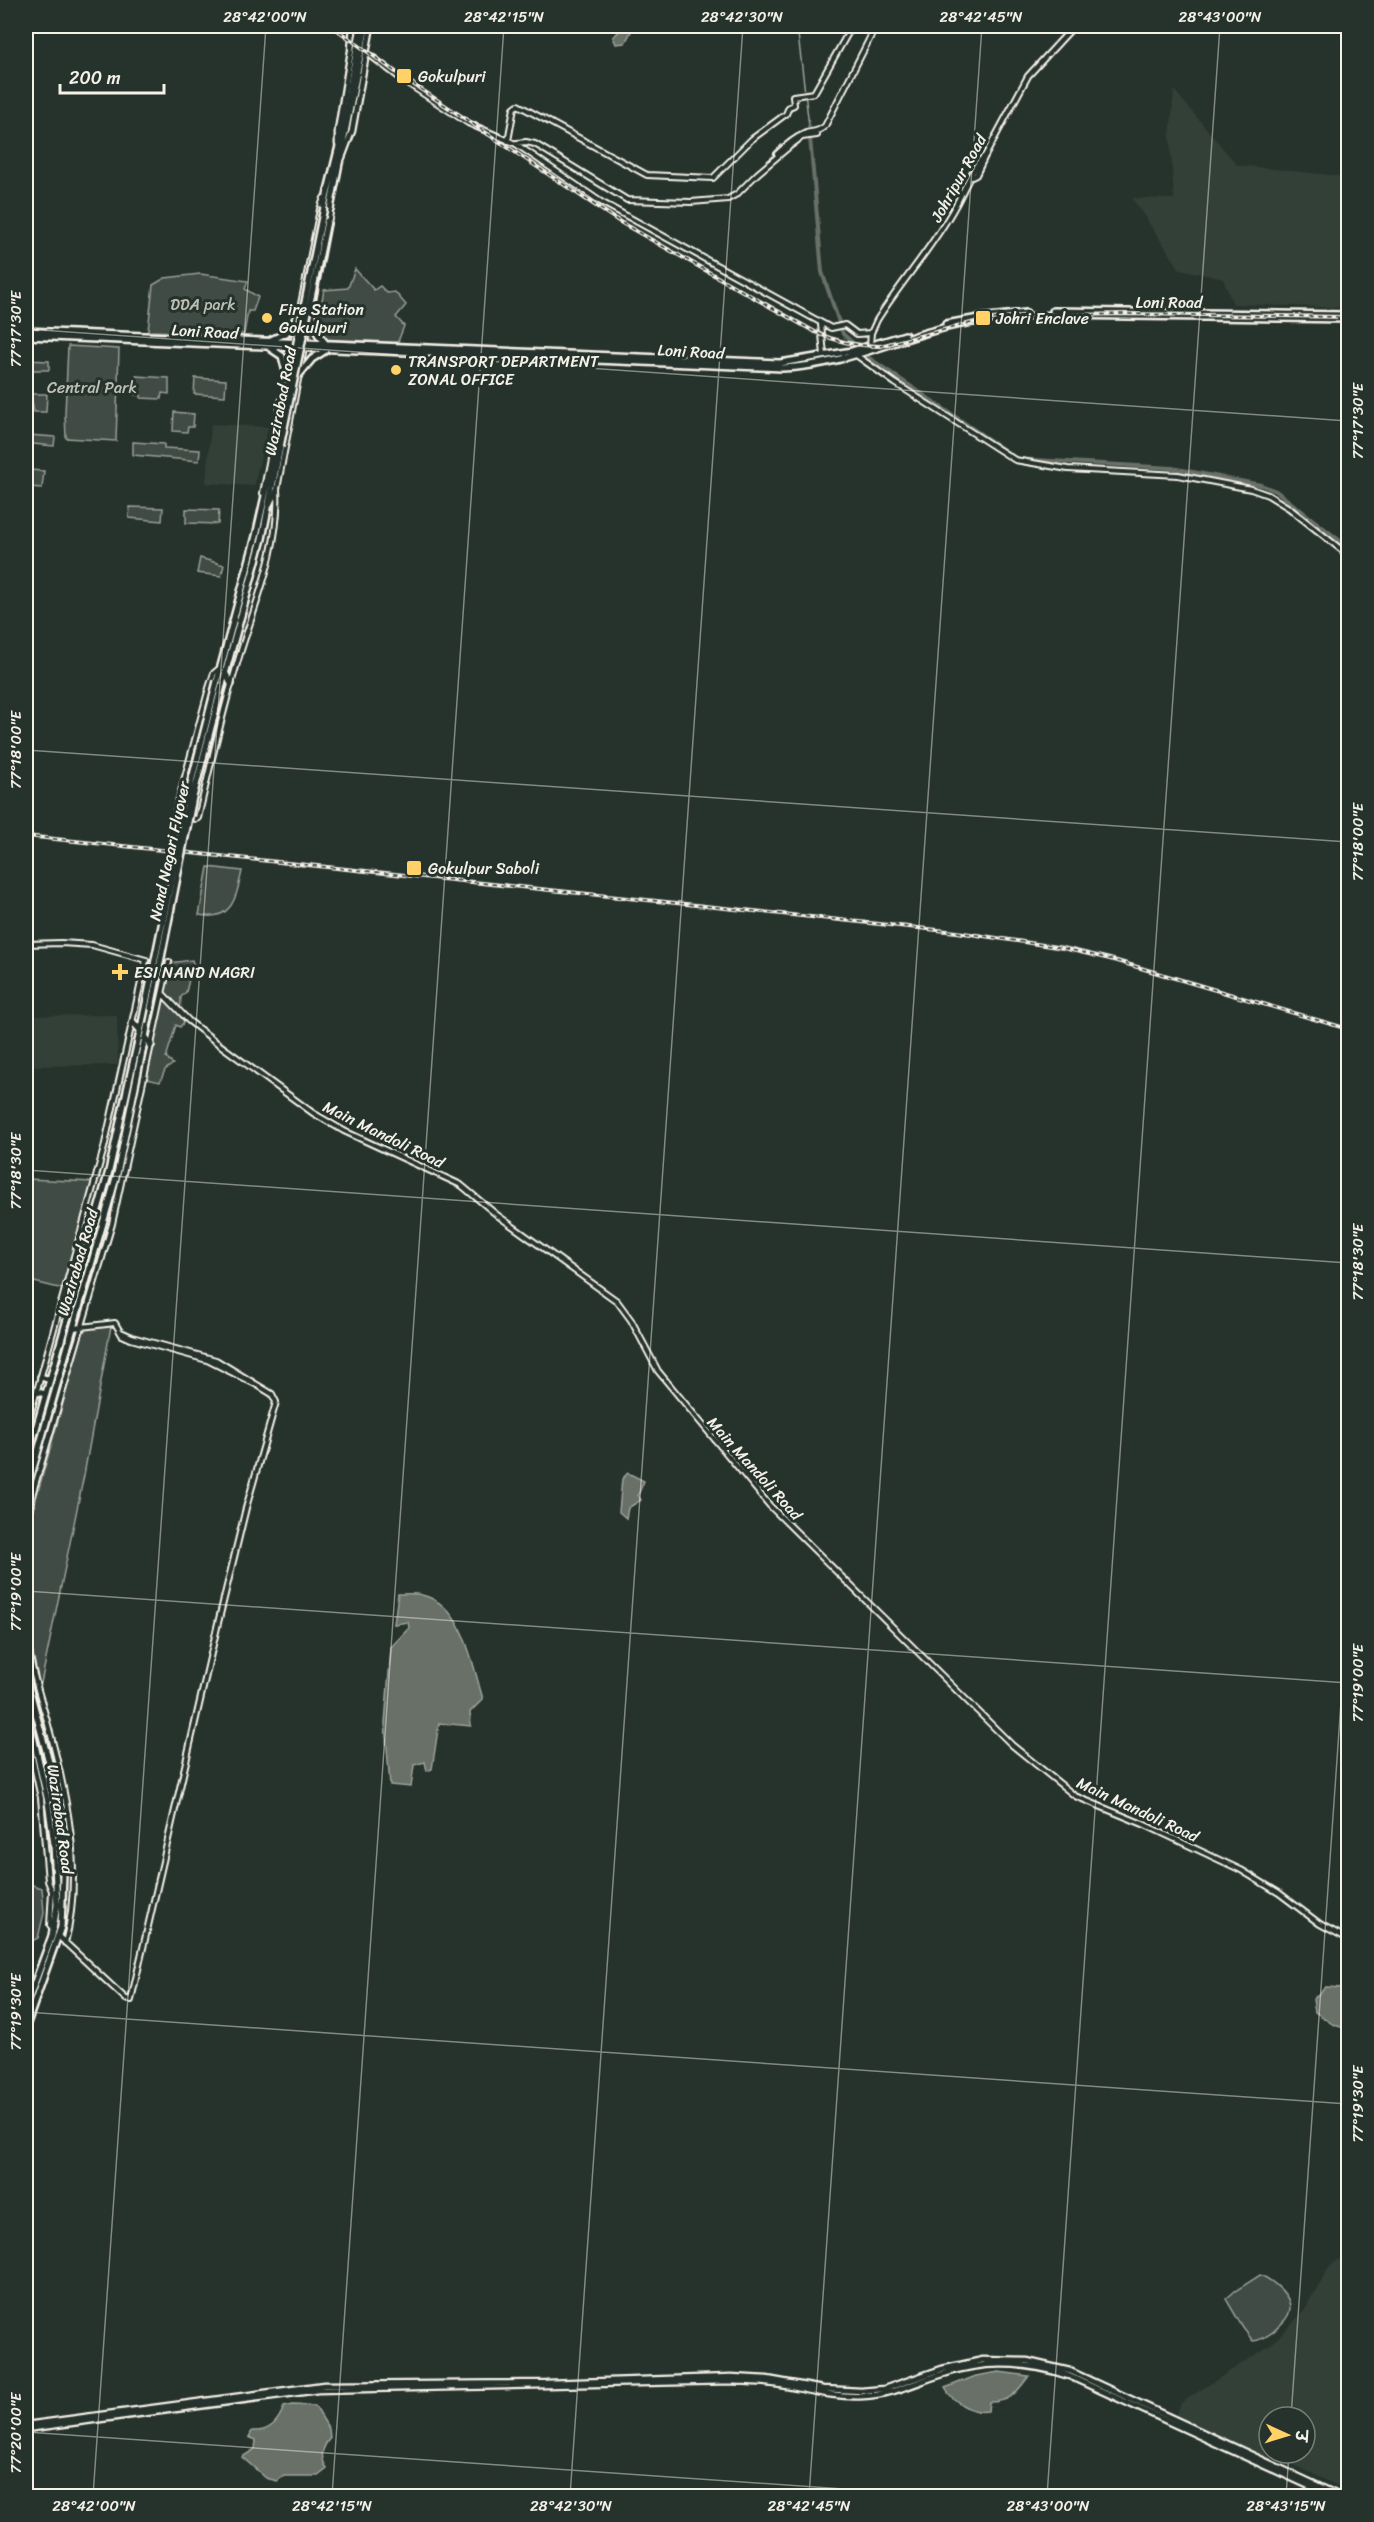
<svg xmlns="http://www.w3.org/2000/svg" width="1374" height="2522" font-family="Sriracha,'Playpen Sans Deva',sans-serif">
<style>
.built{fill:#333f39;fill-rule:evenodd}
.green{fill:#414b45;stroke:#9a9e96;stroke-width:1.5}
.water{fill:#676f68;stroke:#9fa39b;stroke-width:1.5}
.lines{fill:none;stroke-linecap:round;stroke-linejoin:round}
.stream{stroke:#9fa39b;stroke-width:1.5}
.canal{stroke:#676f68;stroke-width:4}
.minor-casing{stroke:#f4f1e8;stroke-width:8}
.major-casing{stroke:#f4f1e8;stroke-width:9}
.highway-casing{stroke:#f4f1e8;stroke-width:10}
.minor{stroke:#26332d;stroke-width:4}
.major{stroke:#26332d;stroke-width:4.5}
.highway{stroke:#26332d;stroke-width:5}
.rail-casing{stroke:#f4f1e8;stroke-width:4}
.rail{stroke:#26332d;stroke-width:1.5;stroke-dasharray:4.5;stroke-linecap:butt}
.highway-bridge-casing{stroke:#f4f1e8;stroke-width:10;stroke-linecap:butt}
.highway-bridge{stroke:#26332d;stroke-width:5}
.ticks{fill:none;stroke:#f4f1e8;stroke-width:1.5;stroke-opacity:0.45}
.poi-dot{fill:#ffd166;stroke:#26332d;stroke-width:2}
.labels{text-anchor:middle;stroke-width:6;stroke-linejoin:round;paint-order:stroke}
.poi-label{font-size:16px;fill:#f4f1e8;stroke:#26332d;text-anchor:start}
.street-label{font-size:16px;fill:#f4f1e8;stroke:#26332d}
.park-label{font-size:16px;fill:#bebfb7;stroke:#26332d}
.neatline{fill:none;stroke:#f4f1e8;stroke-width:2}
.ticks-label{font-size:15px;text-anchor:middle;fill:#f4f1e8}
</style>
<rect width="100%" height="100%" fill="#26332d"/>
<filter id="ink" filterUnits="userSpaceOnUse"><feTurbulence type="fractalNoise" baseFrequency=".0167" numOctaves="2"/><feDisplacementMap in="SourceGraphic" scale="12" xChannelSelector="R" yChannelSelector="G"/><feConvolveMatrix kernelMatrix="1 2 1 2 8 2 1 2 1" color-interpolation-filters="sRGB"/></filter>
<g filter="url(#ink)">
<path class="built" d="M 1174,90 L 1237,165 L 1348,177 L 1348,308 L 1233,304 L 1223,279 L 1180,269 L 1132,198 L 1174,199 L 1170,137 Z
M 211,424 L 268,427 L 254,486 L 206,483 Z
M 117,1015 L 118,1065 L 26,1066 L 26,1016 Z
M 1348,2253 L 1348,2491 L 1292,2464 L 1287,2470 L 1174,2418 L 1182,2402 L 1272,2344 L 1303,2312 L 1329,2267 ZM 1269,2417 L 1305,2417 L 1305,2453 L 1269,2453 Z"/>
<path class="green" d="M 355,269 L 374,290 L 380,286 L 387,293 L 395,292 L 406,305 L 396,317 L 404,326 L 397,344 L 327,342 L 317,326 L 324,290 L 348,288 Z
M 200,274 L 248,281 L 245,289 L 258,297 L 253,311 L 248,311 L 244,334 L 148,331 L 153,285 L 165,278 Z
M 68,346 L 119,349 L 116,441 L 66,438 L 65,414 Z
M 26,360 L 49,361 L 49,370 L 26,370 Z
M 136,376 L 169,378 L 169,394 L 162,393 L 161,399 L 141,398 L 141,395 L 135,395 Z
M 195,378 L 226,380 L 225,396 L 194,394 Z
M 31,394 L 47,394 L 46,412 L 34,412 Z
M 174,412 L 194,414 L 193,427 L 188,427 L 187,432 L 173,431 Z
M 28,435 L 55,437 L 54,446 L 33,444 L 28,439 Z
M 133,442 L 164,444 L 164,448 L 200,450 L 199,461 L 133,455 Z
M 28,470 L 44,471 L 42,488 L 29,487 L 30,475 L 27,475 Z
M 130,507 L 163,508 L 162,521 L 129,518 Z
M 186,509 L 219,510 L 218,524 L 186,523 Z
M 200,558 L 224,565 L 221,576 L 197,573 Z
M 208,867 L 242,871 C 236,897 233,922 199,915 Z
M 192,960 L 193,963 L 186,992 L 181,997 L 180,1015 L 184,1022 L 180,1027 L 176,1025 L 166,1058 L 173,1064 L 165,1070 L 160,1082 L 147,1079 L 170,963 Z
M 26,1179 L 93,1182 L 63,1289 L 26,1280 Z
M 111,1326 L 84,1475 L 40,1688 L 28,1628 L 26,1601 L 28,1527 L 84,1329 Z
M 26,1883 L 42,1888 L 44,1913 L 38,1938 L 26,1944 Z
M 1260,2275 C 1272,2280 1295,2297 1289,2313 C 1287,2320 1279,2326 1274,2331 C 1267,2336 1262,2340 1253,2341 L 1243,2328 L 1226,2299 L 1235,2291 Z"/>
<path class="water" d="M 625,26 L 634,26 L 625,43 L 616,44 L 613,37 Z
M 628,1473 L 644,1481 L 638,1495 L 641,1500 L 628,1508 L 626,1518 L 619,1512 L 622,1479 Z
M 398,1594 C 405,1594 414,1593 422,1595 C 464,1605 472,1664 483,1699 L 470,1712 L 471,1726 L 439,1723 L 432,1769 L 427,1771 L 425,1762 L 414,1765 L 411,1787 L 390,1785 L 385,1723 L 391,1647 L 409,1628 L 408,1622 L 394,1624 Z
M 1326,1987 L 1343,1988 L 1348,1996 L 1348,2029 L 1334,2025 L 1315,2012 L 1313,1999 Z
M 999,2372 L 1029,2376 C 1016,2393 1011,2402 989,2402 L 988,2411 C 972,2414 952,2401 945,2388 L 976,2376 Z
M 292,2405 L 315,2406 L 329,2429 L 330,2438 C 321,2449 320,2457 327,2469 L 318,2476 L 284,2476 L 277,2481 L 266,2478 L 242,2457 L 255,2449 L 256,2440 L 249,2437 L 252,2431 C 270,2432 278,2422 284,2407 Z"/>
<g class="lines">
<path class="stream" d="M 797,26 L 809,126"/>
<path class="canal" d="M 809,126 L 822,272 L 843,334 L 869,358 L 1017,459 L 1172,468 L 1261,485 L 1276,491 L 1348,547"/>
<g class="minor-casing">
<path id="minor" d="M 366,52 L 404,81 L 468,123 L 516,144 L 601,202 L 831,328 L 845,325 L 857,334 L 871,333
M 508,141 L 514,108 L 518,105 L 647,175 L 713,178 L 752,139 L 786,114 L 789,107 L 794,105 L 793,96 L 814,93 L 852,26
M 517,143 L 526,142 L 535,144 L 627,200 L 691,202 L 728,199 L 737,194 L 757,174 L 790,146 L 802,137 L 817,135
M 777,154 C 785,146 796,137 806,133 C 814,131 819,132 825,126 L 876,26
M 972,177 L 976,175 L 985,156
M 821,324 L 824,355
M 870,345 L 871,333 L 877,320 C 901,282 932,248 954,208 C 962,195 974,163 985,156 L 1028,76 L 1074,26
M 856,355 L 895,383 L 1015,460 L 1068,469 L 1178,475 L 1251,489 L 1268,495 L 1289,508 L 1348,555
M 263,493 L 320,209 L 324,198
M 270,504 L 277,489 L 330,213
M 220,668 L 214,673 L 209,688 L 176,810 L 178,816 L 196,819 L 198,818 C 210,767 221,717 236,667 C 252,610 281,549 277,489
M 26,944 L 61,943 L 92,945 L 146,960 L 104,1148 L 26,1430
M 163,994 L 189,1021 L 216,1042 L 313,1113 L 344,1131 L 461,1185 L 497,1215 L 617,1301 L 631,1320 L 658,1371 L 770,1506 L 1012,1745 L 1075,1796 L 1143,1824 L 1241,1870 L 1279,1893 L 1320,1924 L 1348,1939
M 73,1328 L 115,1323 L 122,1335 L 131,1339 L 207,1360 L 255,1384
M 26,1528 L 33,1492 L 112,1224 L 169,962
M 26,1627 C 28,1660 38,1690 47,1721 C 66,1791 84,1871 65,1943
M 26,1729 L 41,1798 L 48,1881 L 52,1891
M 52,1891 L 50,1925 L 54,1930
M 58,1936 L 126,1999 L 131,2000 L 218,1623 L 246,1508 L 276,1402 L 272,1394 L 216,1360 L 132,1337 L 121,1332"/>
</g>
<g class="major-casing">
<path id="major" d="M 338,144 L 338,131 L 351,51 L 353,26
M 341,160 L 352,131 L 371,26
M 327,221 L 330,209
M 26,2425 L 324,2385 L 546,2383 L 731,2377 L 767,2379 L 823,2389 L 861,2391 L 884,2389 L 942,2369 L 983,2360 L 1027,2361 L 1070,2371 L 1340,2496
M 26,2429 L 318,2390 L 732,2381 C 749,2382 766,2382 782,2385 C 809,2390 836,2398 864,2396 C 892,2395 916,2382 943,2374 C 984,2360 1028,2362 1069,2376 L 1331,2496"/>
</g>
<g class="highway-casing">
<path id="highway" d="M 324,207 L 339,146 L 361,26
M 330,209 L 366,26
M 1053,311 L 1348,315
M 312,312 L 318,334 L 326,344
M 946,324 L 979,318 L 1026,313
M 26,331 L 780,363 L 852,351 L 905,335
M 26,336 L 782,368 C 838,366 889,342 943,328 C 979,319 1016,318 1053,315 L 1348,319
M 271,340 L 286,333 L 298,316
M 270,348 L 282,356 L 286,372
M 298,376 L 312,359 L 326,350
M 225,672 L 231,684
M 217,681 L 256,536 L 276,447
M 222,685 L 262,539 L 280,447
M 133,1022 L 140,1030
M 145,1036 L 151,1045
M 41,1377 L 50,1380
M 37,1392 L 46,1394
M 26,1464 L 109,1171 L 142,1023
M 26,1493 L 117,1174 L 151,1008
M 26,1676 L 50,1766 L 57,1803 L 63,1875 L 61,1927 L 26,2026
M 26,1705 L 48,1802 L 54,1844 L 57,1905 L 52,1936 L 26,2006"/>
</g>
<use href="#minor" class="minor"/>
<use href="#major" class="major"/>
<use href="#highway" class="highway"/>
<g class="rail-casing">
<path id="rail" d="M 332,26 L 401,76 L 620,222 L 815,332 C 837,342 856,346 880,346 L 983,320 L 1023,316 L 1125,314 L 1348,317
M 26,836 L 957,932 L 1063,948 L 1110,959 L 1348,1029"/>
</g>
<use href="#rail" class="rail"/>
<g class="highway-bridge-casing">
<path id="highway-bridge" d="M 276,447 L 324,207
M 280,447 L 327,221
M 151,1008 L 193,797 L 222,685
M 142,1023 L 192,779 L 217,681"/>
</g>
<use href="#highway-bridge" class="highway-bridge"/>
</g>
</g>
<path class="ticks" d="M 26,50 L 27,26M 26,329 L 1348,421M 26,750 L 1348,842M 26,1170 L 1348,1263M 26,1591 L 1348,1683M 26,2012 L 1348,2104M 1291,2417 L 1348,1602M 26,2432 L 943,2496M 93,2496 L 266,26M 332,2496 L 504,26M 570,2496 L 743,26M 809,2496 L 982,26M 1047,2496 L 1220,26M 1286,2496 L 1289,2453"/>
<g class="poi-dot">
<rect x="396" y="68" width="16" height="16" rx="3"/>
<circle cx="267" cy="318" r="6"/>
<rect x="975" y="310" width="16" height="16" rx="3"/>
<circle cx="396" cy="370" r="6"/>
<rect x="406" y="860" width="16" height="16" rx="3"/>
<path d="M117 963h6v6h6v6h-6v6h-6v-6h-6v-6h6z"/>
</g>
<g class="labels">
<g class="poi-label">
<text x="418" y="82">Gokulpuri</text>
<text x="279" y="315">Fire Station<tspan x="279" dy="18">Gokulpuri</tspan></text>
<text x="996" y="324">Johri Enclave</text>
<text x="408" y="367">TRANSPORT DEPARTMENT<tspan x="408" dy="18">ZONAL OFFICE</tspan></text>
<text x="428" y="874">Gokulpur Saboli</text>
<text x="134" y="978">ESI NAND NAGRI</text>
</g>
<g class="street-label">
<text transform="translate(958 178) rotate(-61)" y="6">Johripur Road</text>
<text x="1169" y="308">Loni Road</text>
<text transform="translate(205 331) rotate(3)" y="6">Loni Road</text>
<text transform="translate(691 351) rotate(3)" y="6">Loni Road</text>
<text transform="translate(280 401) rotate(-79)" y="6">Wazirabad Road</text>
<text transform="translate(169 851) rotate(-78)" y="6">Nand Nagari Flyover</text>
<text transform="translate(384 1134) rotate(26)" y="6">Main Mandoli Road</text>
<text transform="translate(77 1262) rotate(-74)" y="6">Wazirabad Road</text>
<text transform="translate(755 1468) rotate(48)" y="6">Main Mandoli Road</text>
<text transform="translate(1138 1809) rotate(25)" y="6">Main Mandoli Road</text>
<text transform="translate(61 1819) rotate(82)" y="6">Wazirabad Road</text>
</g>
<g class="park-label">
<text x="203" y="310">DDA park</text>
<text x="92" y="393">Central Park</text>
</g>
</g>
<rect width="1374" height="2522" fill="none" stroke="#26332d" stroke-width="66"/>
<g transform="translate(1287 2435) rotate(94)"><circle r="28" fill="#26332d" stroke="#787f78" stroke-width="1.5"/>
<path d="M0-4.5L10 22L0 15L-10 22Z" fill="#ffd166"/>
<text y="-9" font-size="16" font-weight="bold" text-anchor="middle" fill="#f4f1e8">उ</text>
</g>
<path d="M60 84v9h104v-9" fill="none" stroke="#f4f1e8" stroke-width="3"/>
<text x="69" y="84" font-size="18" fill="#f4f1e8" stroke="#26332d" stroke-width="4.5" paint-order="stroke">200 m</text>
<rect x="33" y="33" width="1308" height="2456" class="neatline"/>
<g class="ticks-label">
<text x="265" y="22">28°42'00"N</text>
<text x="504" y="22">28°42'15"N</text>
<text x="742" y="22">28°42'30"N</text>
<text x="981" y="22">28°42'45"N</text>
<text x="1220" y="22">28°43'00"N</text>
<text transform="translate(16 329) rotate(-90)" y="5">77°17'30"E</text>
<text transform="translate(1358 421) rotate(-90)" y="5">77°17'30"E</text>
<text transform="translate(16 750) rotate(-90)" y="5">77°18'00"E</text>
<text transform="translate(1358 842) rotate(-90)" y="5">77°18'00"E</text>
<text transform="translate(16 1171) rotate(-90)" y="5">77°18'30"E</text>
<text transform="translate(1358 1262) rotate(-90)" y="5">77°18'30"E</text>
<text transform="translate(16 1592) rotate(-90)" y="5">77°19'00"E</text>
<text transform="translate(1358 1683) rotate(-90)" y="5">77°19'00"E</text>
<text transform="translate(16 2012) rotate(-90)" y="5">77°19'30"E</text>
<text transform="translate(1358 2104) rotate(-90)" y="5">77°19'30"E</text>
<text transform="translate(16 2433) rotate(-90)" y="5">77°20'00"E</text>
<text x="94" y="2511">28°42'00"N</text>
<text x="332" y="2511">28°42'15"N</text>
<text x="571" y="2511">28°42'30"N</text>
<text x="809" y="2511">28°42'45"N</text>
<text x="1048" y="2511">28°43'00"N</text>
<text x="1286" y="2511">28°43'15"N</text>
</g>
</svg>
